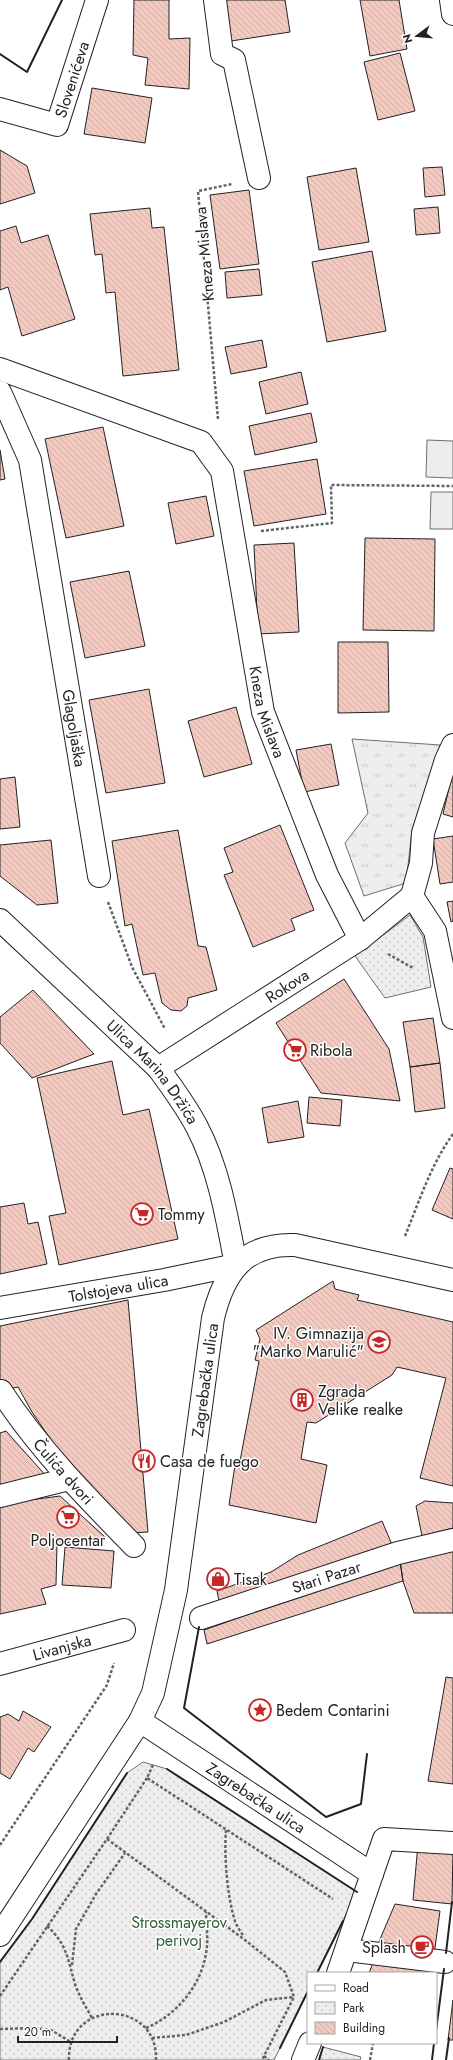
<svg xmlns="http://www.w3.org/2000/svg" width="453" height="2060" font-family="Jost,sans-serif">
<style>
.grass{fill:url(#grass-tufts);stroke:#6f6f6f}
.park{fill:url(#park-dots);stroke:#6f6f6f}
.parking{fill:#ededed;stroke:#6f6f6f}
.building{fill:url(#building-back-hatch);stroke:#222}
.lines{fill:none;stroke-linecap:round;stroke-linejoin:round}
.minor-casing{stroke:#222;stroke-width:24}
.path{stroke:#646464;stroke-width:2.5;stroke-dasharray:3 2;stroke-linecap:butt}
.minor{stroke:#fff;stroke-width:22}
.wall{stroke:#222;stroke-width:2}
.labels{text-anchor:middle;stroke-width:3;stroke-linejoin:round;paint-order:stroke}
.street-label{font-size:16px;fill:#222;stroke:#fff}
.poi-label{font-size:16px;fill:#222;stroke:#fff;text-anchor:start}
.park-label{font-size:16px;fill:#2f5e38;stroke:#fff}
</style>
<defs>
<pattern id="grass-tufts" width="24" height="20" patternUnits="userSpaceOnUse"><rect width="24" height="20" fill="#eee"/><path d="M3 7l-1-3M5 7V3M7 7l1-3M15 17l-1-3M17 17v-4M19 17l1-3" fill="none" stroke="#ccc"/></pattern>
<pattern id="park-dots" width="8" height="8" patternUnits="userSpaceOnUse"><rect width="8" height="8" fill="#eee"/><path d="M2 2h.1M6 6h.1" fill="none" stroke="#ccc" stroke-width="1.8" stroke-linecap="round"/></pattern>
<pattern id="building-back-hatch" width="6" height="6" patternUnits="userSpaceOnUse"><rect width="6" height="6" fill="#f3c9c0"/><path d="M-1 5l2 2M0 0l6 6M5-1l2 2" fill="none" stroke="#d0aca5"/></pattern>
</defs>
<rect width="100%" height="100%" fill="#fff"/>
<path class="grass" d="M 352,739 L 440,745 L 412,830 L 406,883 L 364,896 L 345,843 L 368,813 Z"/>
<path class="park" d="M 410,915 L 423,937 L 431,987 L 385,998 L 355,956 Z
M 143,1762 L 167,1769 L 357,1892 L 317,1973 L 308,1973 L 308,1991 L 274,2060 L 0,2060 L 0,1962 L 32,1919 L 127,1773 Z
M 323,2047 L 361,2057 L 360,2060 L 319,2060 Z"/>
<path class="parking" d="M 427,440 L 453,441 L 453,478 L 426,477 Z
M 431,492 L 453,492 L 453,529 L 430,529 Z"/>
<path class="building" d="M 134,0 L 169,0 L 169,39 L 190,38 L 189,89 L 145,85 L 148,58 L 133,55 Z
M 224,0 L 285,0 L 290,32 L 231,41 Z
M 360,0 L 399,0 L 407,49 L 370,56 Z
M 400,53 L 415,111 L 378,120 L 364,62 Z
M 92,88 L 152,98 L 145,143 L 84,134 Z
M 0,150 L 27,166 L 35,193 L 0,204 Z
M 442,167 L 445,195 L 425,197 L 423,168 Z
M 356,168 L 369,242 L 319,250 L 307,177 Z
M 249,190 L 259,264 L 220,269 L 210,195 Z
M 438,207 L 440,233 L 416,235 L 414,209 Z
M 150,208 L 152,228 L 164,227 L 179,370 L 123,376 L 115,292 L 106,293 L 102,254 L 95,255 L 90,214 Z
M 16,226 L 21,243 L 48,235 L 75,319 L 22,336 L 8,287 L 0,290 L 0,231 Z
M 372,251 L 386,331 L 327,342 L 312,262 Z
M 259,269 L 262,295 L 227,298 L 225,272 Z
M 262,340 L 267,367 L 231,374 L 225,347 Z
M 301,372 L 308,404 L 266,414 L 259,382 Z
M 311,413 L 317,442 L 255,455 L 249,426 Z
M 103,427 L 124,526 L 66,538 L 45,439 Z
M 0,450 L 5,479 L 0,480 Z
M 317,459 L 326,514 L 254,526 L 244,471 Z
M 206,496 L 214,536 L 176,544 L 168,503 Z
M 365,538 L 435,539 L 434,631 L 363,630 Z
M 294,543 L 299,632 L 258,634 L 254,545 Z
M 129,571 L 145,646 L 85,658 L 70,582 Z
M 338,642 L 388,642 L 389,712 L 338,713 Z
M 149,689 L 165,783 L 106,793 L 89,700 Z
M 236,707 L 252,764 L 204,777 L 188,721 Z
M 331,744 L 339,785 L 304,792 L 296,750 Z
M 453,771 L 453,817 L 443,814 Z
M 15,777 L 20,827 L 0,829 L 0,779 Z
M 280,825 L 314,910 L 291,919 L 295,930 L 253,947 L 224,875 L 233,872 L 224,848 Z
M 178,830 L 198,946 L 206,947 L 217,990 L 188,998 L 187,1006 L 181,1011 L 171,1010 L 162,1003 L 155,973 L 143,975 L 132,924 L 125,926 L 112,841 Z
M 453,836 L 453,882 L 440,884 L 433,839 Z
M 51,840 L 58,903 L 37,905 L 0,876 L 0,845 Z
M 453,901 L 453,921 L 451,922 L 447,902 Z
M 344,979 L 389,1049 L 400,1101 L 321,1093 L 276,1023 Z
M 33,990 L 94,1054 L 32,1078 L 0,1043 L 0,1017 Z
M 433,1018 L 440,1063 L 410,1067 L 403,1022 Z
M 112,1061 L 123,1115 L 149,1109 L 178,1239 L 59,1265 L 49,1216 L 66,1213 L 37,1078 Z
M 440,1063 L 445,1108 L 415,1112 L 410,1067 Z
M 309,1097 L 342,1100 L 340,1126 L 307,1123 Z
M 298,1101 L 304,1137 L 268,1143 L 262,1108 Z
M 450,1168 L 453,1169 L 453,1219 L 432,1210 Z
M 24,1203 L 28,1224 L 38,1222 L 47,1264 L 0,1274 L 0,1207 Z
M 333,1281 L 335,1289 L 359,1295 L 357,1300 L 453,1322 L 453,1486 L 420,1478 L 446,1378 L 397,1367 L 392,1375 L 316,1423 L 307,1422 L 301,1459 L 327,1465 L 316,1523 L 229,1505 L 235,1465 L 239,1466 L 259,1361 L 255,1360 L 260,1339 L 256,1330 Z
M 128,1300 L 148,1532 L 131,1533 L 79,1481 L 32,1412 L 18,1387 L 0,1391 L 0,1326 Z
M 6,1431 L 47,1477 L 0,1489 L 0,1433 Z
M 60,1496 L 105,1537 L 57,1544 L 56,1585 L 41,1589 L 46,1604 L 0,1614 L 0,1504 Z
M 425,1501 L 453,1503 L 453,1528 L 422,1536 L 416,1506 Z
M 382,1521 L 393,1547 L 220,1606 L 217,1591 L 271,1572 L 298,1555 Z
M 65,1547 L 114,1551 L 111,1588 L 62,1585 Z
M 453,1549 L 453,1613 L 414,1613 L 403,1581 L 400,1561 Z
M 400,1561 L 403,1581 L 207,1644 L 204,1630 Z
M 213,1569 L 226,1572 L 223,1588 L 210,1585 Z
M 446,1677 L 453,1678 L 453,1784 L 428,1781 Z
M 23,1711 L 51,1727 L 34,1752 L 28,1748 L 10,1779 L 0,1773 L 0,1717 L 8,1714 L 19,1721 Z
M 418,1844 L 453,1847 L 452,1904 L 413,1900 Z
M 395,1904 L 440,1911 L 434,1955 L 378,1944 Z
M 373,1963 L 431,1969 L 431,1973 L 369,1973 Z
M 453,2000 L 453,2040 L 448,2040 Z"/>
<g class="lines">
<g class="minor-casing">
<g id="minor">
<path d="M 215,0 L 222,54 L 234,60 L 259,178"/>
<path d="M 451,0 L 453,14"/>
<path id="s1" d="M 0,109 L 57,125 L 97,0"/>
<path id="s2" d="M 0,369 L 201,442 L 222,471 L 263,712 L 327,875 L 360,939"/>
<path id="s3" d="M 0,392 L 30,460 L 99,876"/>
<path d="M 412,896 L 435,931 L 453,1018"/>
<path id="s4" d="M 0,920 L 158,1068 C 172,1087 186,1106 197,1127 C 219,1169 227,1218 236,1265"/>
<path id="s5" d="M 158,1068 L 360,939 L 412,896 L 421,863 L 423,833 L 446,760 L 453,745"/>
<path id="s6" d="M 0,1308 L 164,1280 L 236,1265"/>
<path id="s7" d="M 1,1391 C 38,1448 86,1497 134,1546"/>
<path d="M 0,1496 L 69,1479"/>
<path id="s8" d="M 201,1618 L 398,1553 L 453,1540"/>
<path id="s9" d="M 0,1664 L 124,1630"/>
<path id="s10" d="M 140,1721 L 372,1874"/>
<path id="s11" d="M 0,1935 L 140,1721 L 153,1693 L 176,1590 L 213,1318 C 224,1272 245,1243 295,1245 L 453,1280"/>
<path d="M 347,1950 L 445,1962"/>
<path d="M 338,1973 L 384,1839 L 453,1843"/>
<path d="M 303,2060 L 310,2043"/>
</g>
</g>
<path class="path" d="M 218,419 L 198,191 L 232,184
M 261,531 L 332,523 L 331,485 L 453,486
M 108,902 L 132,967 L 165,1029
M 388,954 L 413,968
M 405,1236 C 419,1202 431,1164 453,1134
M 153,1765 L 147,1778 L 333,1899
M 226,1830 C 224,1856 227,1896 235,1921 C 237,1927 241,1932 244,1937
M 107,1839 L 245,1940 L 285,1972 L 294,1997 L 262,2060
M 0,1845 L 107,1685 L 114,1663
M 47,1926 C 67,1944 68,1960 75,1984 C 79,1996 86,2007 92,2018
M 72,1965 L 76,1929 L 96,1894 L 125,1853
M 0,1996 L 107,1839 L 147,1778
M 146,2028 C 179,2014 204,1982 207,1946 C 208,1935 206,1923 206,1912
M 0,2029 L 34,2028 L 51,2030 L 71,2042
M 152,2038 L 186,2035 L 224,2022 L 266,2000 L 294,1997
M 264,2056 L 269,2060
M 69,2060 C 67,1998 158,1999 156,2060
M 370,2060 L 373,2043"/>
<use href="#minor" class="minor"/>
<path class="wall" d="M 0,54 L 27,72 L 62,0
M 199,1627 L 184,1708 L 326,1817 L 361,1804 L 367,1754
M 167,1769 L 357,1892
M 446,1953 L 452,1902
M 0,1962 L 32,1919 L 127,1773
M 317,1973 L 343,1921
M 436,2031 L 444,1969
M 280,2048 L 308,1991
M 319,2060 L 323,2047
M 432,2060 L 434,2043
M 446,2060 L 449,2038"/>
</g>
<defs>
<g id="supermarket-ring" transform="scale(1.15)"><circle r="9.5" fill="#fff" stroke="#c62828" stroke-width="1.5"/><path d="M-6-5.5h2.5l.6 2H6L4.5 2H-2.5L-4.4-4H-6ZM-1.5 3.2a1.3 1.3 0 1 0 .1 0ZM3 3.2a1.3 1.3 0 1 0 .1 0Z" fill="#c62828"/></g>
<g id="school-ring" transform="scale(1.15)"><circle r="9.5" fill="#fff" stroke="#c62828" stroke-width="1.5"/><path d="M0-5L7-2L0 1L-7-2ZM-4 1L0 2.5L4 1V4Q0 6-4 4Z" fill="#c62828"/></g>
<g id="building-ring" transform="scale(1.15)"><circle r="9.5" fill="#fff" stroke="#c62828" stroke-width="1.5"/><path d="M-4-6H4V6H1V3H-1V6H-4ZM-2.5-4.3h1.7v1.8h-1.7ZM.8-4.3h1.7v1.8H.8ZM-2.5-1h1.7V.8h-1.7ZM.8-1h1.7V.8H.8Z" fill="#c62828"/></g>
<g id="restaurant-ring" transform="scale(1.15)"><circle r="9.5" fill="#fff" stroke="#c62828" stroke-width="1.5"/><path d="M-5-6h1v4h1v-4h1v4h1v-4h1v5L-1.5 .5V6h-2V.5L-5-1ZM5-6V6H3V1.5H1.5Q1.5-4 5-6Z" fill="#c62828"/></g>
<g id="shop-ring" transform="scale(1.15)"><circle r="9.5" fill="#fff" stroke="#c62828" stroke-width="1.5"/><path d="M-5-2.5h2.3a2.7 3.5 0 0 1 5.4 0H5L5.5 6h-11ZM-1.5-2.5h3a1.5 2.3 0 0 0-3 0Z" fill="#c62828"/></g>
<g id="sight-ring" transform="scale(1.15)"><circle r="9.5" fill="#fff" stroke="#c62828" stroke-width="1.5"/><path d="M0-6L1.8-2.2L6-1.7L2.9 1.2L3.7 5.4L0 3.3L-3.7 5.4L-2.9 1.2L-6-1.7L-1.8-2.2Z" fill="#c62828"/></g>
<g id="cafe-ring" transform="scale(1.15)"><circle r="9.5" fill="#fff" stroke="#c62828" stroke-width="1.5"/><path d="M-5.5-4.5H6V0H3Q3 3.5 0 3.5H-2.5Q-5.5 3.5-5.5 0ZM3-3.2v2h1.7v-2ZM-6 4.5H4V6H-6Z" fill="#c62828"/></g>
</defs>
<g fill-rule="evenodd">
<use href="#supermarket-ring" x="295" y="1050"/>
<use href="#supermarket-ring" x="142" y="1214"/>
<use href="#school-ring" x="379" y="1342"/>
<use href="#building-ring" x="302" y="1400"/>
<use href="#restaurant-ring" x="144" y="1461"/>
<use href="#supermarket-ring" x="68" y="1517"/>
<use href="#shop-ring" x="218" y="1579"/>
<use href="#sight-ring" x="260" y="1710"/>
<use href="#cafe-ring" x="422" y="1947"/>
</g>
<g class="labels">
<g class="street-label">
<text dy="6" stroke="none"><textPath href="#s1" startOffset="107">Slovenićeva</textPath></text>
<text transform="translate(204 254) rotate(-95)" y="6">Kneza Mislava</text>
<text dy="6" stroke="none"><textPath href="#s2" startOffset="495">Kneza Mislava</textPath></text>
<text dy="6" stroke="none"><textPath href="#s3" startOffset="346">Glagoljaška</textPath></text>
<text dy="6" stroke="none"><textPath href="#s5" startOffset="153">Rokova</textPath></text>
<text dy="6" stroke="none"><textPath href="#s4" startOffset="216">Ulica Marina Držića</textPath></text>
<text dy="6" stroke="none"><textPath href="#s6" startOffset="120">Tolstojeva ulica</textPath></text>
<text dy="6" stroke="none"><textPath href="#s11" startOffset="604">Zagrebačka ulica</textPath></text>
<text dy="6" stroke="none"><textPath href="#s7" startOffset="102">Čulića dvori</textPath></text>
<text dy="6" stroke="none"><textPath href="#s8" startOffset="132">Stari Pazar</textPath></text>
<text dy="6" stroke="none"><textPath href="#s9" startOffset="64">Livanjska</textPath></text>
<text dy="6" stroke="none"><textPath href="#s10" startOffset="139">Zagrebačka ulica</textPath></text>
</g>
<g class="poi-label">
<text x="310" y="1056">Ribola</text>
<text x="158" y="1220">Tommy</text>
<text x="364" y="1339" text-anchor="end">IV. Gimnazija<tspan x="364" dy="18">"Marko Marulić"</tspan></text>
<text x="318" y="1397">Zgrada<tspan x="318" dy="18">Velike realke</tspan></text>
<text x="160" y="1467">Casa de fuego</text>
<text x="68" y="1546" text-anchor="middle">Poljocentar</text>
<text x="234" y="1585">Tisak</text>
<text x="276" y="1716">Bedem Contarini</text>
<text x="406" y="1953" text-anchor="end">Splash</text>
</g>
<g class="park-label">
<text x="179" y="1928">Strossmayerov<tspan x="179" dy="18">perivoj</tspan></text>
</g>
</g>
<rect x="307" y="1972" width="130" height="72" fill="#ffffff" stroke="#a7a7a7"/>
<rect x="315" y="1985" width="20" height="6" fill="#ffffff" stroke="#a7a7a7"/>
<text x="343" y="1992" font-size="12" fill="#222222">Road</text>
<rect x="315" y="2002" width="20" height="12" fill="url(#park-dots)" stroke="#a7a7a7"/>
<text x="343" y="2012" font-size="12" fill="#222222">Park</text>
<rect x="315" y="2022" width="20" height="12" fill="url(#building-back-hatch)" stroke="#a7a7a7"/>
<text x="343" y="2032" font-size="12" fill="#222222">Building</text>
<g transform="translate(417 36) rotate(254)" stroke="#ffffff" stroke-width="3" paint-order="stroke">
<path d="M0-3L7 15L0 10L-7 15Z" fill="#222222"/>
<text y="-6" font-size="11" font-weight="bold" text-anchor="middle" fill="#222222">N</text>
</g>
<path d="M18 2036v6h99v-6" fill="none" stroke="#222222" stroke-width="2"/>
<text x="24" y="2036" font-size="12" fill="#222222" stroke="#ffffff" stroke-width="3" paint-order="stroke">20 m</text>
</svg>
